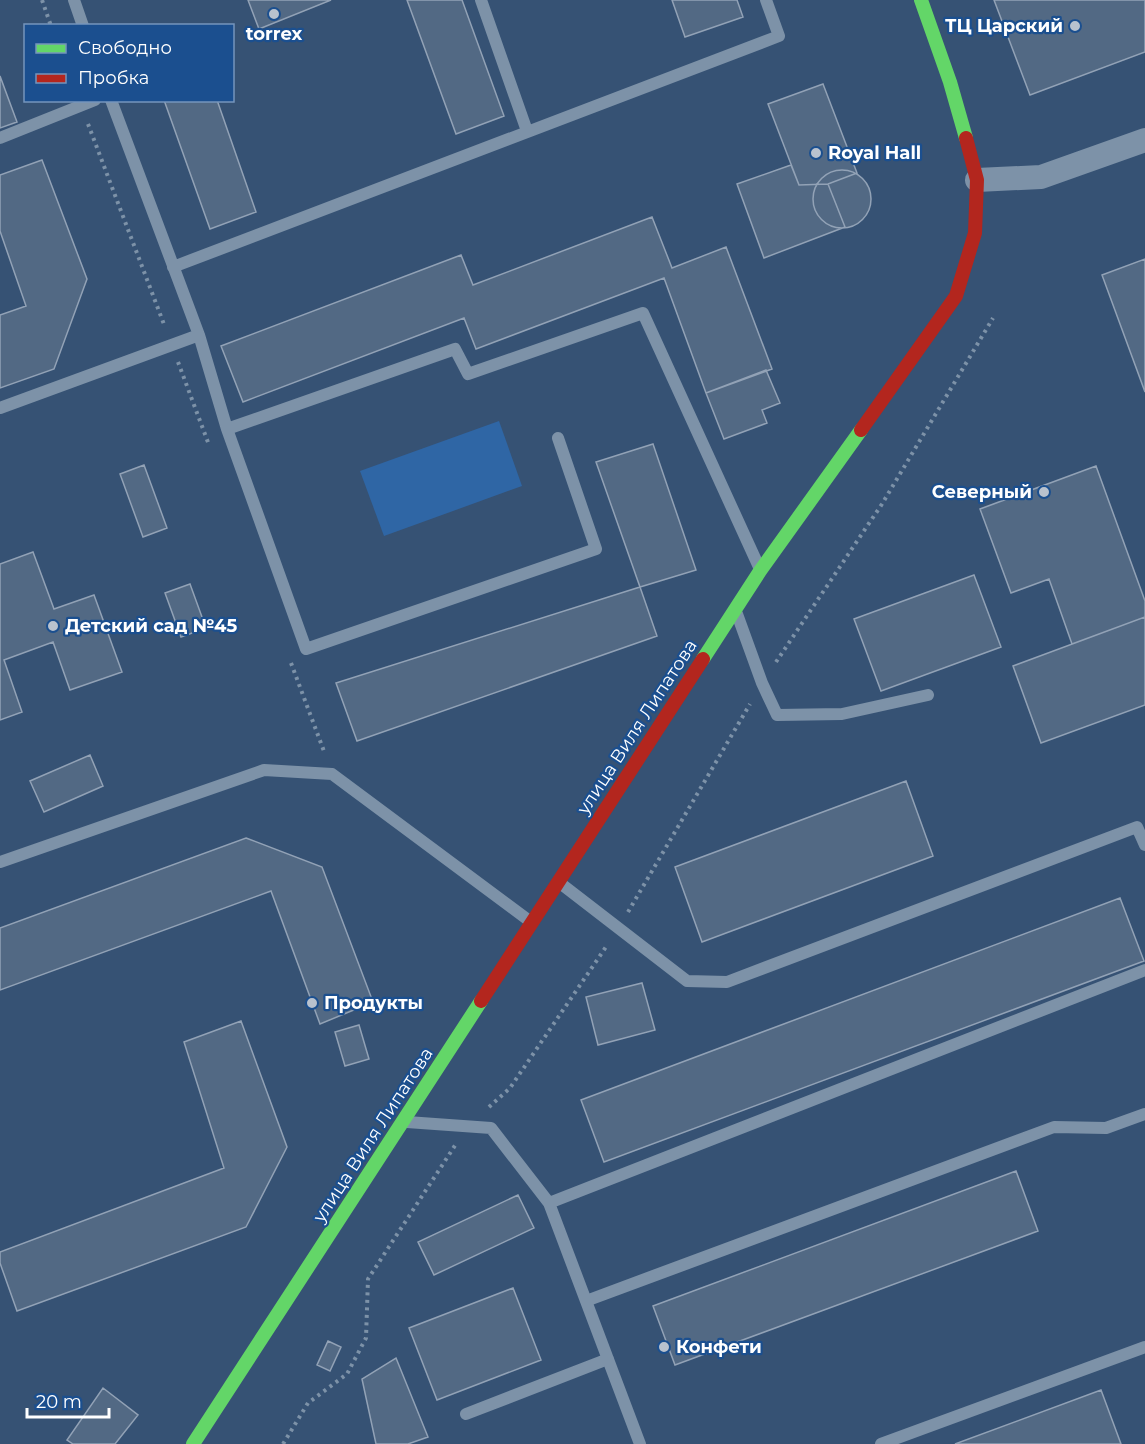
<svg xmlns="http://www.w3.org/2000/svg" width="1145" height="1444" font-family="Montserrat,sans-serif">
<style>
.grass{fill:#2f66a5}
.building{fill:#526984;stroke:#92a2b6;stroke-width:1.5}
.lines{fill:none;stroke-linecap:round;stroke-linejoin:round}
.path{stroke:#7d92a8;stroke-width:4;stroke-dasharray:3 4.5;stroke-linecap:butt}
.lane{stroke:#7d92a8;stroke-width:12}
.street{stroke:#7d92a8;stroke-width:24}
.fast{stroke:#63d668;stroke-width:14}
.jam{stroke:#b3261e;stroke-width:14}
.poi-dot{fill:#b9c2ce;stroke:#1b4f8f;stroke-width:2}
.labels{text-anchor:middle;stroke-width:4.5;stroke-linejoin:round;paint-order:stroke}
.poi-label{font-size:18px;font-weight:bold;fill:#fff;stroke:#1b4f8f;text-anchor:start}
.street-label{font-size:18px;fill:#fff;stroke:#1b4f8f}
</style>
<rect width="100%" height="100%" fill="#365274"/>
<path class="grass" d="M 499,421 L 522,486 L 384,536 L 360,471 Z"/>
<path class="building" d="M 248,0 L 331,0 L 259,29 Z
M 407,0 L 462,0 L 504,116 L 456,134 Z
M 672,0 L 737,0 L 743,17 L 685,37 Z
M 994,0 L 1145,0 L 1145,52 L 1030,95 Z
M 0,76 L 17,122 L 0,128 Z
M 823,84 L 857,173 L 828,184 L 799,185 L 768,104 Z
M 164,100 L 217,100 L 256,212 L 210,229 Z
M 42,160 L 87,279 L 54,369 L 0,388 L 0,315 L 26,306 L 0,231 L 0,175 Z
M 791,165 L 799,185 L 828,184 L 845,227 L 764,258 L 737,184 Z
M813 199a29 29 0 1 1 58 0a29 29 0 1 1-58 0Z
M 652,217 L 672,268 L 726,247 L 772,369 L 706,393 L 664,278 L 476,349 L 464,318 L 243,402 L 221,346 L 461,255 L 473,285 Z
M 1145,259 L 1145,392 L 1102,275 Z
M 766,370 L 780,403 L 762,410 L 767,423 L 724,439 L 706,393 Z
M 653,444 L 696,570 L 640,587 L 596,462 Z
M 144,465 L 167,528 L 143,537 L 120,474 Z
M 1096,466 L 1145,601 L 1145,617 L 1072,644 L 1049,579 L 1011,593 L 980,509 Z
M 33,552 L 54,609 L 94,595 L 122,672 L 70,690 L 53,642 L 4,660 L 22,712 L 0,720 L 0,564 Z
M 974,575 L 1001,647 L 881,691 L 854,619 Z
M 190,584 L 206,628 L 181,637 L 165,593 Z
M 640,587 L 657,636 L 357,741 L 336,683 Z
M 1145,617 L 1145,705 L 1041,743 L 1013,666 Z
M 90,755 L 103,786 L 44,812 L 30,781 Z
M 906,781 L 933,856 L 702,942 L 675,867 Z
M 246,838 L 322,867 L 373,1002 L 320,1024 L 271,891 L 0,990 L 0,928 Z
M 1120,898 L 1144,961 L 604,1162 L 581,1100 Z
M 642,983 L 655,1030 L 598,1045 L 586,997 Z
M 241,1021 L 287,1147 L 246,1227 L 17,1311 L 0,1263 L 0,1252 L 224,1168 L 184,1042 Z
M 359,1025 L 369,1059 L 345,1066 L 335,1032 Z
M 1016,1171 L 1038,1231 L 675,1365 L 653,1306 Z
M 518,1195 L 534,1228 L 434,1275 L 418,1242 Z
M 513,1288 L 541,1360 L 437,1400 L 409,1328 Z
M 328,1341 L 341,1347 L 330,1371 L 317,1365 Z
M 396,1358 L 428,1437 L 408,1444 L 376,1444 L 362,1379 Z
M 103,1388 L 138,1415 L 115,1444 L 73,1444 L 67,1440 Z
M 1101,1390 L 1121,1444 L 955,1444 Z"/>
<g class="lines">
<path class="path" d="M 42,0 L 51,26
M 88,124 L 165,327
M 178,362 L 209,445
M 776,662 L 882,504 L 993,318
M 291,663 L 325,754
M 628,912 L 750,704
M 489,1107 L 510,1088 L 608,944
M 283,1444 L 308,1403 L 347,1374 L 366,1338 L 368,1279 L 456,1144"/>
<path class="lane" d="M 74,0 L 83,26
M 481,0 L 527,131
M 111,100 L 199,335 L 227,429 L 306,649 L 596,549 L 558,438
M 0,138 L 95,100
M 173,267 L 779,36 L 766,0
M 0,408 L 199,335
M 227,429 L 455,349 L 468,374 L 643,313 L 759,567
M 737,614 L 762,683 L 777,715 L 842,714 L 928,695
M 0,862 L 264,770 L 332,774 L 531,922
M 560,883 L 687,981 L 727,982 L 1137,827 L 1145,845
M 407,1122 L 491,1128 L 549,1203 L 640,1444
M 549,1203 L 1145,970
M 586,1301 L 1054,1127 L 1106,1128 L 1145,1114
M 466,1414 L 608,1359
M 881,1444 L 1145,1347"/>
<path class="street" d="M 977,180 L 1041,177 L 1145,140"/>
<path class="fast" d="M 921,0 L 950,82 L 966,138
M 703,659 L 760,571 L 861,430
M 193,1444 L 481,1001"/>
<path class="jam" d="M 861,430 L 956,296 L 975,233 L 977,180 L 966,138
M 481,1001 L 703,659"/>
</g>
<g class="poi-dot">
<circle cx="274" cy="14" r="6"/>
<circle cx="1075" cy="26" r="6"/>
<circle cx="816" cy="153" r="6"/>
<circle cx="1044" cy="492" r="6"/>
<circle cx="53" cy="626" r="6"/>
<circle cx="312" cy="1003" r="6"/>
<circle cx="664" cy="1347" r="6"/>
</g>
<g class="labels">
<g class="poi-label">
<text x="1063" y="32" text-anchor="end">ТЦ Царский</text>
<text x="274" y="40" text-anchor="middle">torrex</text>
<text x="828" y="159">Royal Hall</text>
<text x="1032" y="498" text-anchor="end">Северный</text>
<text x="65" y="632">Детский сад №45</text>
<text x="324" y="1009">Продукты</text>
<text x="676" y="1353">Конфети</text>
</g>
<g class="street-label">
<text transform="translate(637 727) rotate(-57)" y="6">улица Виля Липатова</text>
<text transform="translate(373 1135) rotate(-57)" y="6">улица Виля Липатова</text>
</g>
</g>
<rect x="24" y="24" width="210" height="78" fill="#1b4f8f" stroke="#7695bc" stroke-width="1.5"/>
<rect x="36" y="44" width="30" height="9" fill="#63d668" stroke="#7695bc" stroke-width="1.5"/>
<text x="78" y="54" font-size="18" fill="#ffffff">Свободно</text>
<rect x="36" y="74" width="30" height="9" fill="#b3261e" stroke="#7695bc" stroke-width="1.5"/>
<text x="78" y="84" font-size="18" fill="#ffffff">Пробка</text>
<path d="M27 1408v9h82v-9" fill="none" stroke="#ffffff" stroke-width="3"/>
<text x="36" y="1408" font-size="18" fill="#ffffff" stroke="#1b4f8f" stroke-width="4.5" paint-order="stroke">20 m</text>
</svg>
